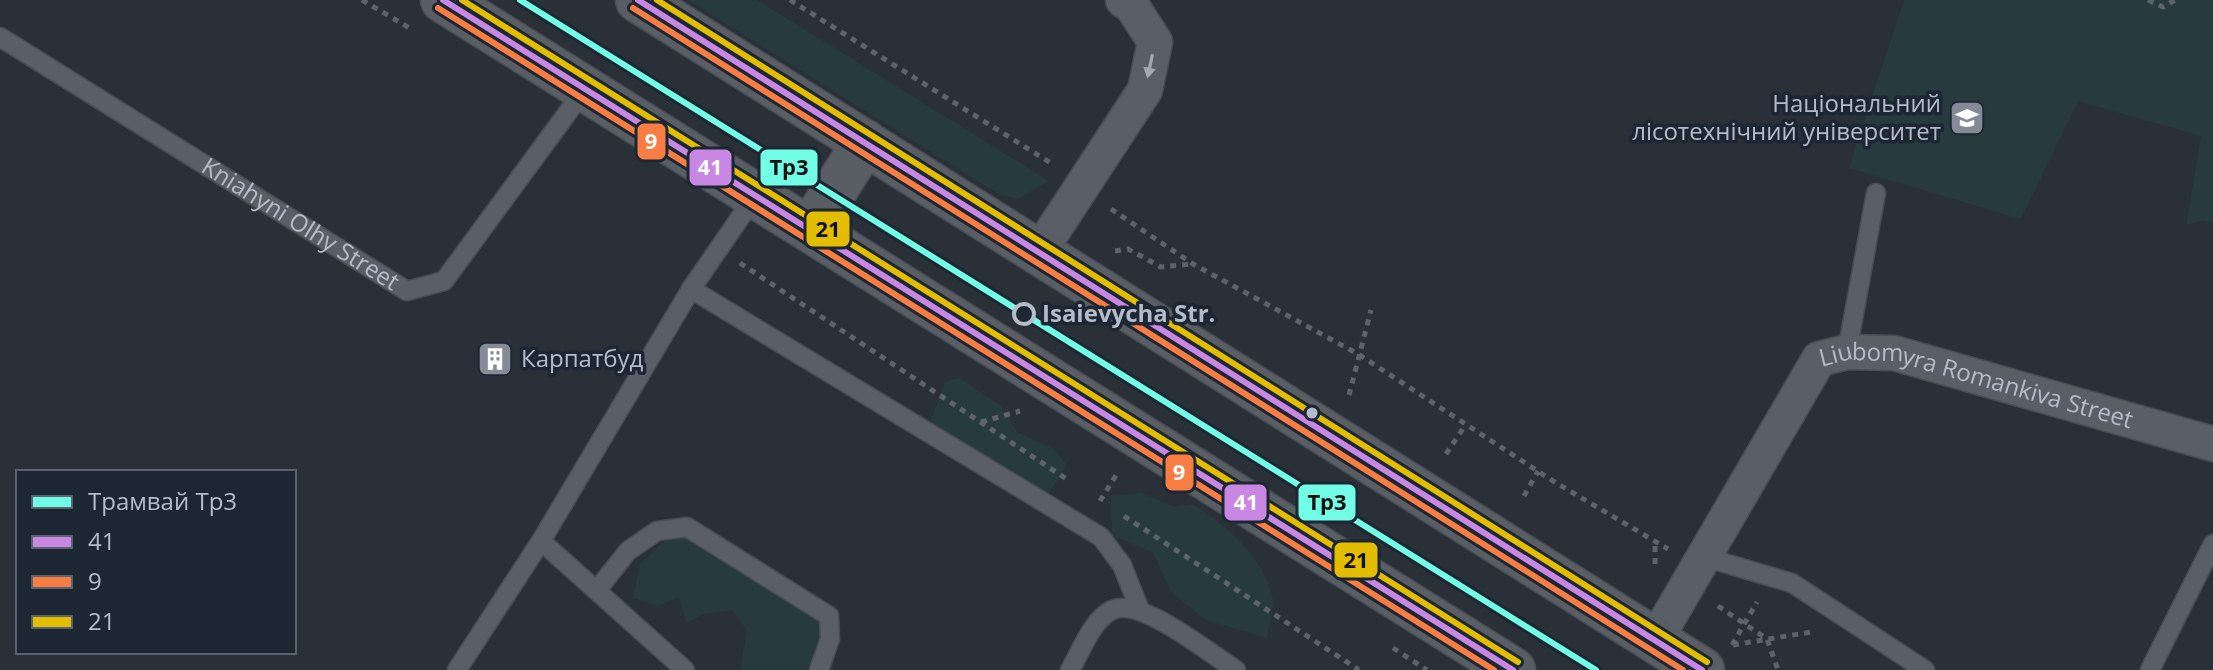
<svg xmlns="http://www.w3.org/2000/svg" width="2213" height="670" font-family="'Open Sans',sans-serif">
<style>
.green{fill:#273a3e}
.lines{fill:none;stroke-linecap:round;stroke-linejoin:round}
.lane-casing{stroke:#484c53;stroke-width:21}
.street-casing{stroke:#484c53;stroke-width:37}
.secondary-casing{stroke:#484c53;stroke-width:47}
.path{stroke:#5d636a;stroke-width:5;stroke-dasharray:6 6;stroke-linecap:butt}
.lane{stroke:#5a5e66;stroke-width:18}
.street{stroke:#5a5e66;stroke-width:34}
.secondary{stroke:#595d64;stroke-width:44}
.bus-1-casing{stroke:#1d2633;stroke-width:12}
.bus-2-casing{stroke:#1d2633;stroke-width:12}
.bus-3-casing{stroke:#1d2633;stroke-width:12}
.bus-1{stroke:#c787e3;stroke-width:6}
.bus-2{stroke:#f77d43;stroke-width:6}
.bus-3{stroke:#e3bd00;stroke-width:6}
.tram-1-casing{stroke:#1d2633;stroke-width:12}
.tram-1{stroke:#72fde6;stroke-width:6}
.oneway{fill:#a2a9b5}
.stop-dot{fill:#1d2633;stroke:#b4bcc9;stroke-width:4}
.bus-dot{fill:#b4bcc9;stroke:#1d2633;stroke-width:3}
.labels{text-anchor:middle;stroke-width:7;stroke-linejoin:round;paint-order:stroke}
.poi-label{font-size:24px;fill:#b4bcc9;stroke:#1d2633;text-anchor:end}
.street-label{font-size:24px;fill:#b4bcc9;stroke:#1d2633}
.stop-label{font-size:24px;font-weight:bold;fill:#b4bcc9;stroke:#1d2633;text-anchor:start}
.line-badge{stroke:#1d2633;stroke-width:3}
.badge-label{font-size:22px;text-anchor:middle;font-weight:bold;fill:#fff}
.pale-badge-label{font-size:22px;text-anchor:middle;font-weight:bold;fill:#111}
</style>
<rect width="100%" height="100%" fill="#2a3038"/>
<path class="green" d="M 688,0 L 757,0 L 1049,181 L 1018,199 L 1000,195 Z
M 1904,0 L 2213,0 L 2213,223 L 2203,220 L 2186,225 L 2201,136 L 2078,101 L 2021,219 L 1849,168 Z
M 959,378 L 1002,407 L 1017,432 L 1054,449 L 1067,465 L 1049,493 C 1016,489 952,447 930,422 L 945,382 Z
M 1141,493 L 1174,507 L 1191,504 C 1222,521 1263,557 1272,595 C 1275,607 1269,626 1267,638 L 1206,620 L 1172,593 L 1153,553 L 1112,535 L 1111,496 Z
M 671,534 L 704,535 L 790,603 L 820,611 L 834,634 L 833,670 L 740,670 L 747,630 L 732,610 L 704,614 L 686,623 L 679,597 L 658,606 L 633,598 L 640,564 Z"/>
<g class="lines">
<g class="lane-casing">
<g id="lane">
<path id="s1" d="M 0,37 L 407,291 L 444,281 L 585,89"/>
<path d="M 691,289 L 1101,537 L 1122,565 L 1139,608"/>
<path d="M 1847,352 L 1876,193"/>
<path d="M 1701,556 L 1792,583 L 1925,670"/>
<path d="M 597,590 L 628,551 L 657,531 L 687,527 L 829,616 L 830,639 L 819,670"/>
<path d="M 457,670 L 541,541"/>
<path d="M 685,670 L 541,541 L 691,289 L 755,196"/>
<path d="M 1070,670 C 1081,651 1092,620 1112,610 C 1140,596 1210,654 1236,670"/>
<path d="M 2150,670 L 2213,544"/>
</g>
</g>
<g class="street-casing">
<g id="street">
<path d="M 1039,252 L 1145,90 L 1155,42 L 1132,6 L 1123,0"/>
<path id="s2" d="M 1656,639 L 1819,359 L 1847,352 L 1894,353 L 2213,444"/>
</g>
</g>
<g class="secondary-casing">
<path id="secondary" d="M 443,0 L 1513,670
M 638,0 L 1702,670
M 810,230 L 865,142"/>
</g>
<path class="path" d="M 362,0 L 413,30
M 790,0 L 1054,165
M 2148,0 L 2163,7 L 2175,0
M 1111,209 L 1193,264 L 1358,354 L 1553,481 L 1668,549
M 1115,251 L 1128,249 L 1161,267 L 1192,264
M 740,263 L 1068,480
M 1349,395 L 1371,310
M 981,422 L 1020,411
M 1446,454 L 1466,424
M 1524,496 L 1538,471
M 1100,501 L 1118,472
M 1124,516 L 1359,670
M 1655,564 L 1655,542
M 1718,606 L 1767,639 L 1778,670
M 1732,645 L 1757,602
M 1733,645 L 1811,632
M 1393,648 L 1427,670"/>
<use href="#lane" class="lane"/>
<use href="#street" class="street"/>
<use href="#secondary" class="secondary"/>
<g class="bus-1-casing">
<path id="bus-1" d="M 443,0 L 1513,670
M 638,0 L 1702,670"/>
</g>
<g class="bus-2-casing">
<path id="bus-2" d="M 438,8 L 1494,670
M 633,8 L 1683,670"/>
</g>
<g class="bus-3-casing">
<path id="bus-3" d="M 462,0 L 1518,662
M 657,0 L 1707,662"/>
</g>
<use href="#bus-1" class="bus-1"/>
<use href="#bus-2" class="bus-2"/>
<use href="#bus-3" class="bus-3"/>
<g class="tram-1-casing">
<path id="tram-1" d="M 520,0 L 1596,670"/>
</g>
<use href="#tram-1" class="tram-1"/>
</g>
<defs><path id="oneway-solid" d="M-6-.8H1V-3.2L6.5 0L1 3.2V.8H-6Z" transform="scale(2)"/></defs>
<use class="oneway" href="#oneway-solid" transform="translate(1150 66) rotate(102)"/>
<defs>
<g id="university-square" transform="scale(1.8)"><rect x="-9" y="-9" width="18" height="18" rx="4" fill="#848b96" stroke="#1d2633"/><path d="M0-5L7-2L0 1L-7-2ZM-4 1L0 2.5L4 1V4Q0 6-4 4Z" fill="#fff"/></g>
<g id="building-square" transform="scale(1.8)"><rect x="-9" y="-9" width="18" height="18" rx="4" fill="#848b96" stroke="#1d2633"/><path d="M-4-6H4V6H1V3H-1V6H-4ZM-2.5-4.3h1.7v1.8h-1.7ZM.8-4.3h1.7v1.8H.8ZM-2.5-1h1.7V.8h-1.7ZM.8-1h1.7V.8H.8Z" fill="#fff"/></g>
</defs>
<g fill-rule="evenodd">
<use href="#university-square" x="1967" y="118"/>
<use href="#building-square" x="495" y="359"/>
</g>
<circle class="stop-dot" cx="1024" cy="314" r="10"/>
<circle class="bus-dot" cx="1312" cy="413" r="7"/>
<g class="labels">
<g class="poi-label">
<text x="1941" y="112">Національний<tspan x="1941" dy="28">лісотехнічний університет</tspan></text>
<text x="521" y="367" text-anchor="start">Карпатбуд</text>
</g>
<g class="street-label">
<text dy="8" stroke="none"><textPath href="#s1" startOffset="354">Kniahyni Olhy Street</textPath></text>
<text dy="8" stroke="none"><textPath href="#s2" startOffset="486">Liubomyra Romankiva Street</textPath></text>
</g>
<g class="stop-label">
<text x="1042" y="322">Isaievycha Str.</text>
</g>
</g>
<g class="line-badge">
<rect x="636" y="122" width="31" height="39" rx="8" fill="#f77d43"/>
<rect x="688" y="148" width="45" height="39" rx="8" fill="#c787e3"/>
<rect x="759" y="148" width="60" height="39" rx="8" fill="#72fde6"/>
<rect x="805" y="210" width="46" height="38" rx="8" fill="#e3bd00"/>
<rect x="1164" y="453" width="31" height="39" rx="8" fill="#f77d43"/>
<rect x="1223" y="483" width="45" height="39" rx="8" fill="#c787e3"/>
<rect x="1297" y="483" width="60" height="39" rx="8" fill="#72fde6"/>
<rect x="1333" y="541" width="46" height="38" rx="8" fill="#e3bd00"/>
</g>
<g class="badge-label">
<text x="651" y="149">9</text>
<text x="710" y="175">41</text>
<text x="1179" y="480">9</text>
<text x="1246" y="510">41</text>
</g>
<g class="pale-badge-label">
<text x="789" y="175">Тр3</text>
<text x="828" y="237">21</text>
<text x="1327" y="510">Тр3</text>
<text x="1356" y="568">21</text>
</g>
<rect x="16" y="470" width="280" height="184" fill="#1d2633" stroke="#59626f" stroke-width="2"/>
<rect x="32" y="496" width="40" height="12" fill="#72fde6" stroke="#59626f" stroke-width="2"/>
<text x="88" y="510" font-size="24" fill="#b4bcc9">Трамвай Тр3</text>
<rect x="32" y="536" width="40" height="12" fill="#c787e3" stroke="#59626f" stroke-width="2"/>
<text x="88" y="550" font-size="24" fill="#b4bcc9">41</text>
<rect x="32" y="576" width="40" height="12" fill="#f77d43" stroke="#59626f" stroke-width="2"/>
<text x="88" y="590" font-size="24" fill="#b4bcc9">9</text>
<rect x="32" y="616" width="40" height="12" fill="#e3bd00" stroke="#59626f" stroke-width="2"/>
<text x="88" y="630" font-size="24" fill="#b4bcc9">21</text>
</svg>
